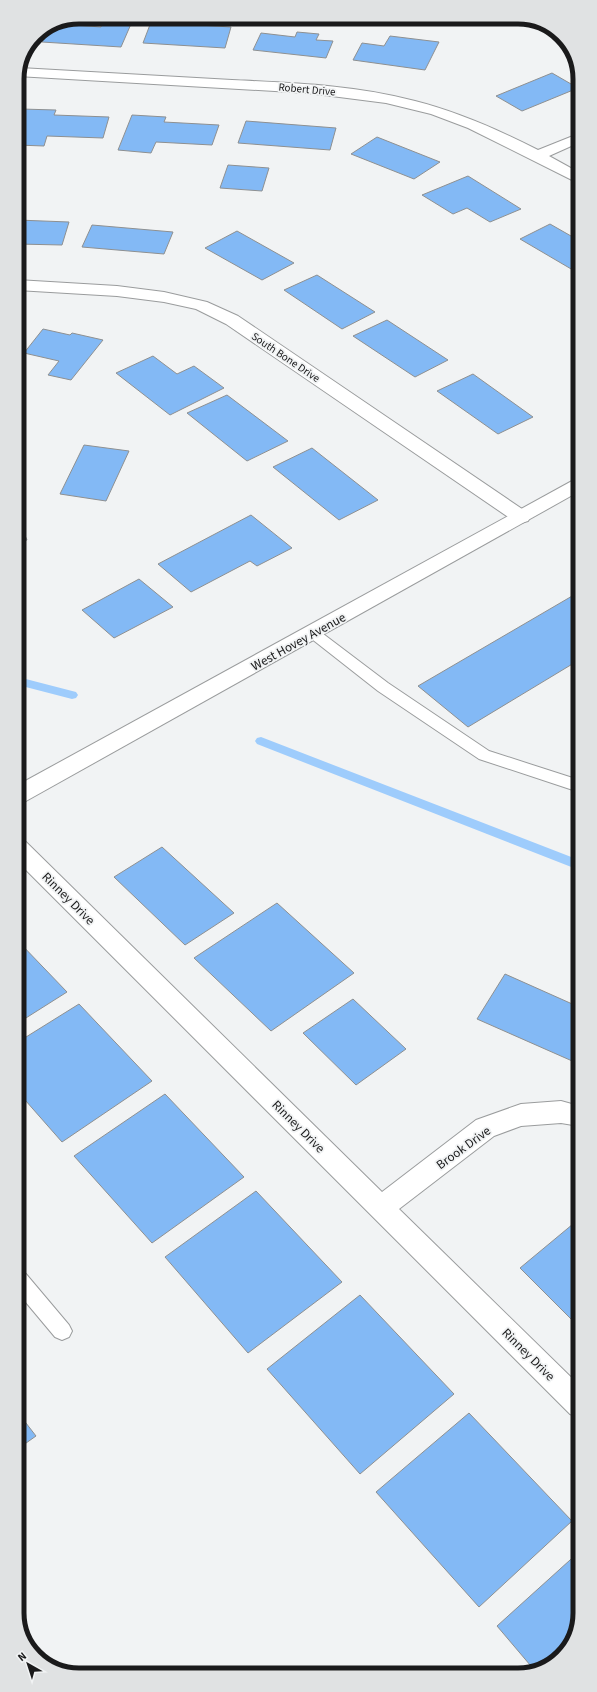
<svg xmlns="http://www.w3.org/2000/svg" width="597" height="1692" font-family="'Source Sans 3',sans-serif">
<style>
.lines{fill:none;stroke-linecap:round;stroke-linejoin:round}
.stream{fill:#9eccfc;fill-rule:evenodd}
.building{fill:#83b9f5;stroke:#8e9091}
.service-casing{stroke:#9a9c9d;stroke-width:2}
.minor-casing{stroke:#9a9c9d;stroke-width:2}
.tertiary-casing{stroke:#9a9c9d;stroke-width:2}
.service{fill:#fff;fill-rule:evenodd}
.minor{fill:#fff;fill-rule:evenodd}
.tertiary{fill:#fff;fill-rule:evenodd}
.labels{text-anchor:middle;stroke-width:3.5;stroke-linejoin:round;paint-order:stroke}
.far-street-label{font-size:11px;fill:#1a1a1b;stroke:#f1f3f4}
.street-label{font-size:13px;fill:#1a1a1b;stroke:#f1f3f4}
.rim{fill:none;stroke:#1a1a1b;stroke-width:5}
</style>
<rect width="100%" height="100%" fill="#f1f3f4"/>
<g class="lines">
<path class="stream" d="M 18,677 L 76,692 L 78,695 L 76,698 L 72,699 L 18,685 Z
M 261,737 L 579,860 L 579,870 L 257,744 L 255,741 L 257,738 Z"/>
</g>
<path class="building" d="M 102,22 L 131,24 L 121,47 L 42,42 L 48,30 L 61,24 L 101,27 Z
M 151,22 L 231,27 L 225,48 L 143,43 Z
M 297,32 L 319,34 L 316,40 L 333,41 L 326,58 L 253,50 L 261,33 L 295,37 Z
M 390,36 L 439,42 L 425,70 L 353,60 L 362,43 L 384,46 Z
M 552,73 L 578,88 L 522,111 L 496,96 Z
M 21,109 L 56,110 L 54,115 L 109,117 L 103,138 L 47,136 L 44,146 L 17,145 L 17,118 Z
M 132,115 L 166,117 L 164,122 L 219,125 L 212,145 L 156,142 L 151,153 L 118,150 Z
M 246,121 L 336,128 L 330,150 L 238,143 Z
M 377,137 L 440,162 L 414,179 L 351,154 Z
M 228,165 L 269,168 L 262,191 L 220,188 Z
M 468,176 L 521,209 L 490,222 L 467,208 L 453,214 L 422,195 Z
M 17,220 L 69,222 L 62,245 L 17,244 Z
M 550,224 L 578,240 L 578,273 L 520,239 Z
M 92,225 L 173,232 L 164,254 L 82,247 Z
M 237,231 L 294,263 L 262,280 L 205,248 Z
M 317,275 L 375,312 L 342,329 L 284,290 Z
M 387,320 L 448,360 L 415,377 L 353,336 Z
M 43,329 L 70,335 L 72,333 L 103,340 L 71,380 L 48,375 L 59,361 L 24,353 Z
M 153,356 L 177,374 L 194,366 L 224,388 L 170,415 L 116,373 Z
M 473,374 L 533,417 L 498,434 L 437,391 Z
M 227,395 L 288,441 L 247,461 L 187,413 Z
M 84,445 L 129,451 L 106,501 L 60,494 Z
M 312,448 L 378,500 L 339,520 L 273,467 Z
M 251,515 L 292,548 L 257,566 L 250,561 L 191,592 L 158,564 Z
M 18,520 L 27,540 L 18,542 Z
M 139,579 L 173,607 L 114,638 L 82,610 Z
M 579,592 L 579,660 L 468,727 L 418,686 Z
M 162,847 L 234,913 L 185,945 L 114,877 Z
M 277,903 L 354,973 L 271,1031 L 194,958 Z
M 18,941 L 67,992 L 18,1023 Z
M 505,974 L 579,1007 L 579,1064 L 477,1019 Z
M 353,999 L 406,1049 L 356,1085 L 303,1033 Z
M 79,1004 L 152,1081 L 62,1142 L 18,1092 L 18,1042 Z
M 165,1094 L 244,1177 L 152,1243 L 74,1156 Z
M 256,1191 L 342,1282 L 248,1353 L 165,1257 Z
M 579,1219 L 580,1328 L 520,1268 Z
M 360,1295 L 454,1394 L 360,1474 L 267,1369 Z
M 469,1413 L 572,1521 L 479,1607 L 376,1492 Z
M 19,1414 L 36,1436 L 19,1448 Z
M 580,1551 L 580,1613 L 567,1651 L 536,1672 L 497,1626 Z"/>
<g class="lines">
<g class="service-casing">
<path id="service" d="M 313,628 L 318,630 L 388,683 L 489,751 L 579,780 L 579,792 L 479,759 L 378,691 L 308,636 L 306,633 L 308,630 Z
M 19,1271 L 26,1274 L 69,1325 L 72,1331 L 69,1337 L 62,1340 L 55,1337 L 19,1294 Z"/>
</g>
<g class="minor-casing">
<path id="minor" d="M 20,68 C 91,72 161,76 232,80 C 293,83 355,85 415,101 C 458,112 499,130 538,150 L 578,134 L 578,143 L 549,156 L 578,172 L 578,183 L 468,128 L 431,114 L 386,103 L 308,93 L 17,76 Z
M 17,280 L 117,286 L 164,292 L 207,302 L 238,316 L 528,513 L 530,517 L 528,521 L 521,523 L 514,521 L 226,324 L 196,309 L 164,302 L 117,296 L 17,290 Z
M 18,840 L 26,842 L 382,1192 L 476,1120 L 521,1104 L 561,1101 L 579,1106 L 579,1126 L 561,1123 L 521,1126 L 494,1136 L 399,1209 L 580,1386 L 580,1418 L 570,1414 L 18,862 Z"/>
</g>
<g class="tertiary-casing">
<path id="tertiary" d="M 578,479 L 578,492 L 26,801 L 18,803 L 18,785 L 572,481 Z"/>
</g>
<use href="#service" class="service"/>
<use href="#minor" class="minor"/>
<use href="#tertiary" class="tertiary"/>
</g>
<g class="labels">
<g class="far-street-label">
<text transform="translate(307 89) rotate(5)" y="4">Robert Drive</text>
<text transform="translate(286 357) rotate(34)" y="4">South Bone Drive</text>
</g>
<g class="street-label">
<text transform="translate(298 641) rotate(-29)" y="5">West Hovey Avenue</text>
<text transform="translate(69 898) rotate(45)" y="5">Rinney Drive</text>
<text transform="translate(299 1126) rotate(45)" y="5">Rinney Drive</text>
<text transform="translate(463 1147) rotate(-36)" y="5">Brook Drive</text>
<text transform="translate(529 1354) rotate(45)" y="5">Rinney Drive</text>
</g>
</g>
<path d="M0 0H597V1692H0ZM79 24H518A55 55 0 0 1 573 79V1613A55 55 0 0 1 518 1668H79A55 55 0 0 1 24 1613V79A55 55 0 0 1 79 24Z" fill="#e0e2e3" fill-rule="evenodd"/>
<path class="rim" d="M79 24H518A55 55 0 0 1 573 79V1613A55 55 0 0 1 518 1668H79A55 55 0 0 1 24 1613V79A55 55 0 0 1 79 24Z"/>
<g transform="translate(28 1664) rotate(321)" stroke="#f1f3f4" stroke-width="3" paint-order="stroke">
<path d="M0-3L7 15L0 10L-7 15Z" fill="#1a1a1b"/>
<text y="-6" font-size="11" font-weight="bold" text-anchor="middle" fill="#1a1a1b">N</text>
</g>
</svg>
